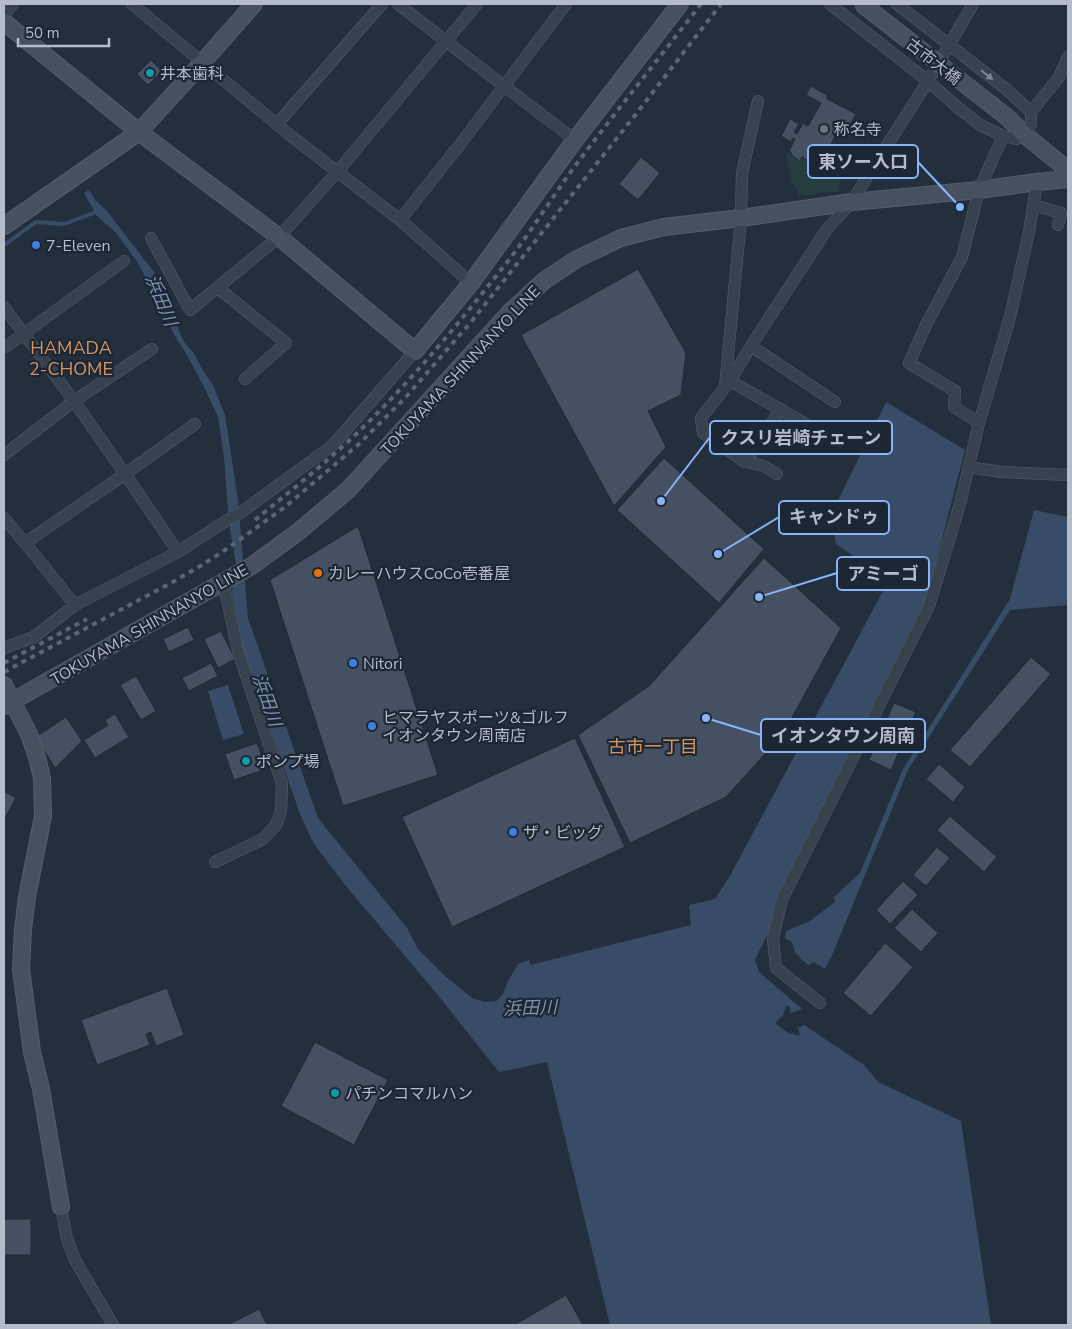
<svg xmlns="http://www.w3.org/2000/svg" width="1072" height="1329" font-family="'Nunito Sans','Noto Sans JP',sans-serif">
<style>
.green{fill:#263c3f}
.water{fill:#394c67}
.lines{fill:none;stroke-linecap:round;stroke-linejoin:round}
.stream{stroke:#394c67;stroke-width:4}
.building{fill:#455162;stroke:#1f2835}
.street-casing{stroke:#565f6c;stroke-width:12}
.secondary-casing{stroke:#565f6c;stroke-width:18}
.street{stroke:#38414e;stroke-width:11}
.secondary{stroke:#465061;stroke-width:16}
.rail{stroke:#5a6575;stroke-width:4;stroke-dasharray:5 5;stroke-linecap:butt}
.secondary-bridge-casing{stroke:#565f6c;stroke-width:18;stroke-linecap:butt}
.secondary-bridge{stroke:#465061;stroke-width:16}
.oneway{fill:#7c8592}
.culture-dot{fill:#0f9aa8;stroke:#1d2633;stroke-width:2}
.worship-dot{fill:#6b7280;stroke:#1d2633;stroke-width:2}
.shop-dot{fill:#3f7fe0;stroke:#1d2633;stroke-width:2}
.food-dot{fill:#e8710a;stroke:#1d2633;stroke-width:2}
.labels{text-anchor:middle;stroke-width:4.5;stroke-linejoin:round;paint-order:stroke}
.street-label{font-size:16px;fill:#b4bcc9;stroke:#1d2633}
.poi-label{font-size:16px;fill:#b4bcc9;stroke:#1d2633;text-anchor:start}
.water-label{font-size:18px;font-style:italic;fill:#7c92b1;stroke:#1d2633}
.neighbourhood-label{font-size:18px;fill:#d59563;stroke:#1d2633}
.leader{fill:none;stroke:#8ab4f8;stroke-width:2}
.callout-dot{fill:#8ab4f8;stroke:#1d2633;stroke-width:2}
.callout{fill:#1d2633;stroke:#8ab4f8;stroke-width:2}
.callout-label{font-size:18px;text-anchor:middle;font-weight:bold;fill:#b4bcc9}
</style>
<rect width="100%" height="100%" fill="#242f3e"/>
<path class="green" d="M 786,153 L 800,160 L 802,157 L 841,181 L 839,185 L 840,191 L 798,196 L 797,188 L 792,184 Z"/>
<path class="water" d="M 89,190 L 96,201 L 106,210 L 154,272 L 183,340 L 195,355 L 202,369 L 213,385 L 225,415 L 238,500 L 248,618 L 318,818 L 407,928 L 418,949 L 445,976 L 472,998 L 485,1002 L 496,1001 L 503,994 L 508,981 L 518,964 L 529,960 L 530,965 L 691,925 L 689,905 L 715,899 L 731,874 L 889,580 L 836,544 L 831,515 L 886,402 L 965,450 L 925,605 L 755,960 L 759,972 L 802,1009 L 791,1013 L 789,1006 L 786,1006 L 783,1015 L 775,1023 L 788,1033 L 800,1036 L 798,1028 L 804,1025 L 864,1065 L 878,1082 L 961,1121 L 991,1325 L 610,1325 L 547,1062 L 499,1072 L 437,994 L 346,886 L 314,844 L 300,814 L 243,650 L 232,592 L 236,564 L 229,523 L 224,458 L 218,417 L 204,387 L 187,355 L 176,338 L 138,263 L 116,233 L 97,216 L 84,193 Z
M 1034,510 L 1068,517 L 1068,605 L 1010,610 L 908,770 L 833,953 L 825,969 L 814,962 L 808,965 L 795,953 L 792,942 L 785,938 L 786,931 L 810,921 L 835,902 L 834,897 L 860,873 L 903,769 L 1010,599 Z
M 228,685 L 244,734 L 223,740 L 208,691 Z"/>
<g class="lines">
<path class="stream" d="M 4,245 L 36,222 L 64,224 L 99,211"/>
</g>
<path class="building" d="M 151,60 L 162,71 L 148,85 L 137,74 Z
M 811,86 L 827,95 L 827,99 L 856,114 L 844,136 L 835,131 L 833,135 L 835,136 L 830,147 L 833,150 L 828,158 L 825,157 L 819,167 L 802,157 L 800,161 L 791,155 L 791,152 L 789,151 L 795,139 L 793,138 L 791,142 L 781,136 L 790,119 L 799,124 L 794,132 L 797,134 L 803,123 L 808,126 L 821,103 L 806,95 Z
M 641,157 L 660,173 L 638,200 L 619,184 Z
M 638,269 L 686,353 L 681,395 L 648,411 L 666,447 L 614,506 L 521,335 Z
M 664,458 L 764,549 L 719,603 L 617,510 Z
M 358,526 L 438,775 L 343,806 L 270,580 Z
M 764,558 L 841,628 L 783,734 L 726,797 L 630,843 L 578,735 L 649,686 Z
M 188,627 L 194,640 L 169,652 L 163,639 Z
M 221,631 L 235,659 L 218,668 L 204,639 Z
M 1031,657 L 1051,674 L 970,767 L 950,750 Z
M 211,663 L 218,676 L 189,691 L 182,678 Z
M 136,676 L 156,711 L 141,720 L 120,685 Z
M 894,703 L 916,712 L 891,770 L 869,760 Z
M 115,714 L 129,737 L 95,758 L 84,740 L 108,725 L 105,720 Z
M 66,717 L 82,741 L 55,768 L 36,737 Z
M 575,738 L 625,847 L 452,927 L 402,817 Z
M 257,743 L 266,769 L 234,780 L 225,754 Z
M 939,764 L 965,787 L 953,802 L 926,779 Z
M 4,791 L 16,798 L 4,820 Z
M 950,816 L 997,857 L 984,872 L 937,830 Z
M 937,847 L 950,858 L 926,886 L 913,875 Z
M 903,881 L 918,895 L 890,924 L 876,910 Z
M 912,909 L 938,933 L 921,952 L 894,928 Z
M 885,943 L 913,967 L 871,1016 L 843,993 Z
M 167,988 L 184,1035 L 156,1046 L 151,1032 L 146,1034 L 150,1045 L 97,1065 L 81,1020 Z
M 315,1042 L 388,1080 L 354,1145 L 281,1106 Z
M 4,1219 L 31,1219 L 31,1255 L 4,1255 Z
M 566,1295 L 583,1325 L 514,1325 Z
M 259,1309 L 267,1325 L 228,1325 Z"/>
<g class="lines">
<g class="street-casing">
<path id="street" d="M 132,4 L 291,136 L 400,220 L 471,283
M 398,4 L 504,86 L 575,140
M 830,4 L 928,81 L 956,106 L 980,125 L 1003,136 L 1016,139 L 1025,135 L 1031,124 L 1031,112 L 1006,89 L 897,4
M 4,15 L 13,4
M 1031,112 L 1059,77 L 1068,57
M 277,124 L 382,4
M 1033,205 L 1061,213 L 1058,225
M 400,220 L 458,147 L 566,4
M 151,238 L 190,310 L 279,237 L 338,171 L 477,4
M 218,288 L 286,343 L 245,379
M 4,307 L 74,401 L 125,474 L 178,552
M 751,346 L 835,402
M 4,348 L 124,261
M 730,381 L 806,424
M 725,387 L 741,218 L 742,173 L 758,101
M 979,423 L 954,407 L 955,391 L 909,363 L 926,325 L 962,257 L 979,190 L 1003,136
M 4,455 L 74,401 L 152,349
M 745,462 L 781,409
M 968,467 L 1002,472 L 1068,475
M 777,474 L 764,466 L 745,462 L 703,433 L 701,418 L 730,381 L 751,346 L 827,229 L 852,202 L 862,185 L 928,81 L 973,4
M 4,518 L 25,543 L 75,605
M 227,520 L 239,514 L 333,445 L 415,351
M 25,543 L 125,474 L 195,424
M 4,648 L 34,637 L 75,605 L 178,552 L 229,519
M 215,862 L 263,839 L 276,825 L 281,811 L 282,784 L 238,651 L 223,581
M 820,1003 L 776,968 L 773,938 L 782,899 L 929,606 L 960,504 L 979,423 L 1010,317 L 1029,232 L 1037,182
M 61,1207 L 67,1239 L 75,1260 L 113,1325"/>
</g>
<g class="secondary-casing">
<path id="secondary" d="M 4,22 L 139,132 L 279,237 L 415,351 L 471,283 L 575,140 L 680,4
M 1007,117 L 1025,135 L 1068,170
M 4,226 L 139,132 L 202,63 L 254,4
M 4,685 L 29,734 L 37,757 L 42,778 L 43,816 L 27,897 L 23,929 L 21,969 L 32,1052 L 41,1089 L 61,1207
M 4,706 L 253,565 L 298,532 L 348,490 L 510,312 L 545,280 L 577,259 L 621,238 L 664,227 L 741,218 L 852,202 L 979,190 L 1037,182 L 1068,179"/>
</g>
<use href="#street" class="street"/>
<use href="#secondary" class="secondary"/>
<path class="rail" d="M 255,520 C 288,493 322,466 353,437 C 410,383 460,322 508,261 C 533,229 554,194 578,162 C 618,109 660,57 701,4
M 4,663 L 87,619
M 4,672 L 171,583 L 202,565 L 228,548 L 285,507 L 359,444 L 406,397 L 471,322 L 636,114 L 721,4"/>
<g class="secondary-bridge-casing">
<path id="secondary-bridge" d="M 862,4 L 1007,117"/>
</g>
<use href="#secondary-bridge" class="secondary-bridge"/>
</g>
<defs><path id="oneway-solid" d="M-6-.8H1V-3.2L6.5 0L1 3.2V.8H-6Z" transform="scale(1.25)"/></defs>
<use class="oneway" href="#oneway-solid" transform="translate(987 75) rotate(38)"/>
<g class="culture-dot">
<circle cx="150" cy="73" r="5"/>
<circle cx="246" cy="761" r="5"/>
<circle cx="335" cy="1093" r="5"/>
</g>
<circle class="worship-dot" cx="824" cy="129" r="5"/>
<g class="shop-dot">
<circle cx="36" cy="245" r="5"/>
<circle cx="353" cy="663" r="5"/>
<circle cx="372" cy="726" r="5"/>
<circle cx="513" cy="832" r="5"/>
</g>
<circle class="food-dot" cx="318" cy="573" r="5"/>
<g class="labels">
<g class="street-label">
<text transform="translate(934 61) rotate(38)" y="6">古市大橋</text>
<text transform="translate(460 370) rotate(-47)" y="6">TOKUYAMA SHINNANYO LINE</text>
<text transform="translate(149 624) rotate(-30)" y="6">TOKUYAMA SHINNANYO LINE</text>
</g>
<g class="poi-label">
<text x="160" y="79">井本歯科</text>
<text x="834" y="135">称名寺</text>
<text x="46" y="251">7-Eleven</text>
<text x="328" y="579">カレーハウスCoCo壱番屋</text>
<text x="363" y="669">Nitori</text>
<text x="382" y="723">ヒマラヤスポーツ&amp;ゴルフ<tspan x="382" dy="18">イオンタウン周南店</tspan></text>
<text x="256" y="767">ポンプ場</text>
<text x="523" y="838">ザ・ビッグ</text>
<text x="345" y="1099">パチンコマルハン</text>
</g>
<g class="water-label">
<text transform="translate(161 300) rotate(67)" y="6">浜田川</text>
<text transform="translate(267 700) rotate(71)" y="6">浜田川</text>
<text transform="translate(530 1008) rotate(-2)" y="6">浜田川</text>
</g>
<g class="neighbourhood-label">
<text x="71" y="354">HAMADA<tspan x="71" dy="21">2-CHOME</tspan></text>
<text x="653" y="753">古市一丁目</text>
</g>
</g>
<path class="leader" d="M960 207L918 162M661 501L710 437M718 554L779 517M759 597L837 573M706 718L761 735"/>
<g class="callout-dot">
<circle cx="960" cy="207" r="5"/>
<circle cx="661" cy="501" r="5"/>
<circle cx="718" cy="554" r="5"/>
<circle cx="759" cy="597" r="5"/>
<circle cx="706" cy="718" r="5"/>
</g>
<g class="callout">
<rect x="808" y="145" width="110" height="33" rx="5"/>
<rect x="710" y="421" width="182" height="33" rx="5"/>
<rect x="779" y="501" width="110" height="33" rx="5"/>
<rect x="837" y="557" width="92" height="33" rx="5"/>
<rect x="761" y="719" width="164" height="33" rx="5"/>
</g>
<g class="callout-label">
<text x="863" y="168">東ソー入口</text>
<text x="801" y="444">クスリ岩崎チェーン</text>
<text x="834" y="523">キャンドゥ</text>
<text x="883" y="580">アミーゴ</text>
<text x="843" y="742">イオンタウン周南</text>
</g>
<rect width="1072" height="1329" fill="none" stroke="#b4bcc9" stroke-width="10"/>
<path d="M18 38v8h91v-8" fill="none" stroke="#b4bcc9" stroke-width="2.5"/>
<text x="25" y="38" font-size="15" fill="#b4bcc9" stroke="#1d2633" stroke-width="4" paint-order="stroke">50 m</text>
</svg>
